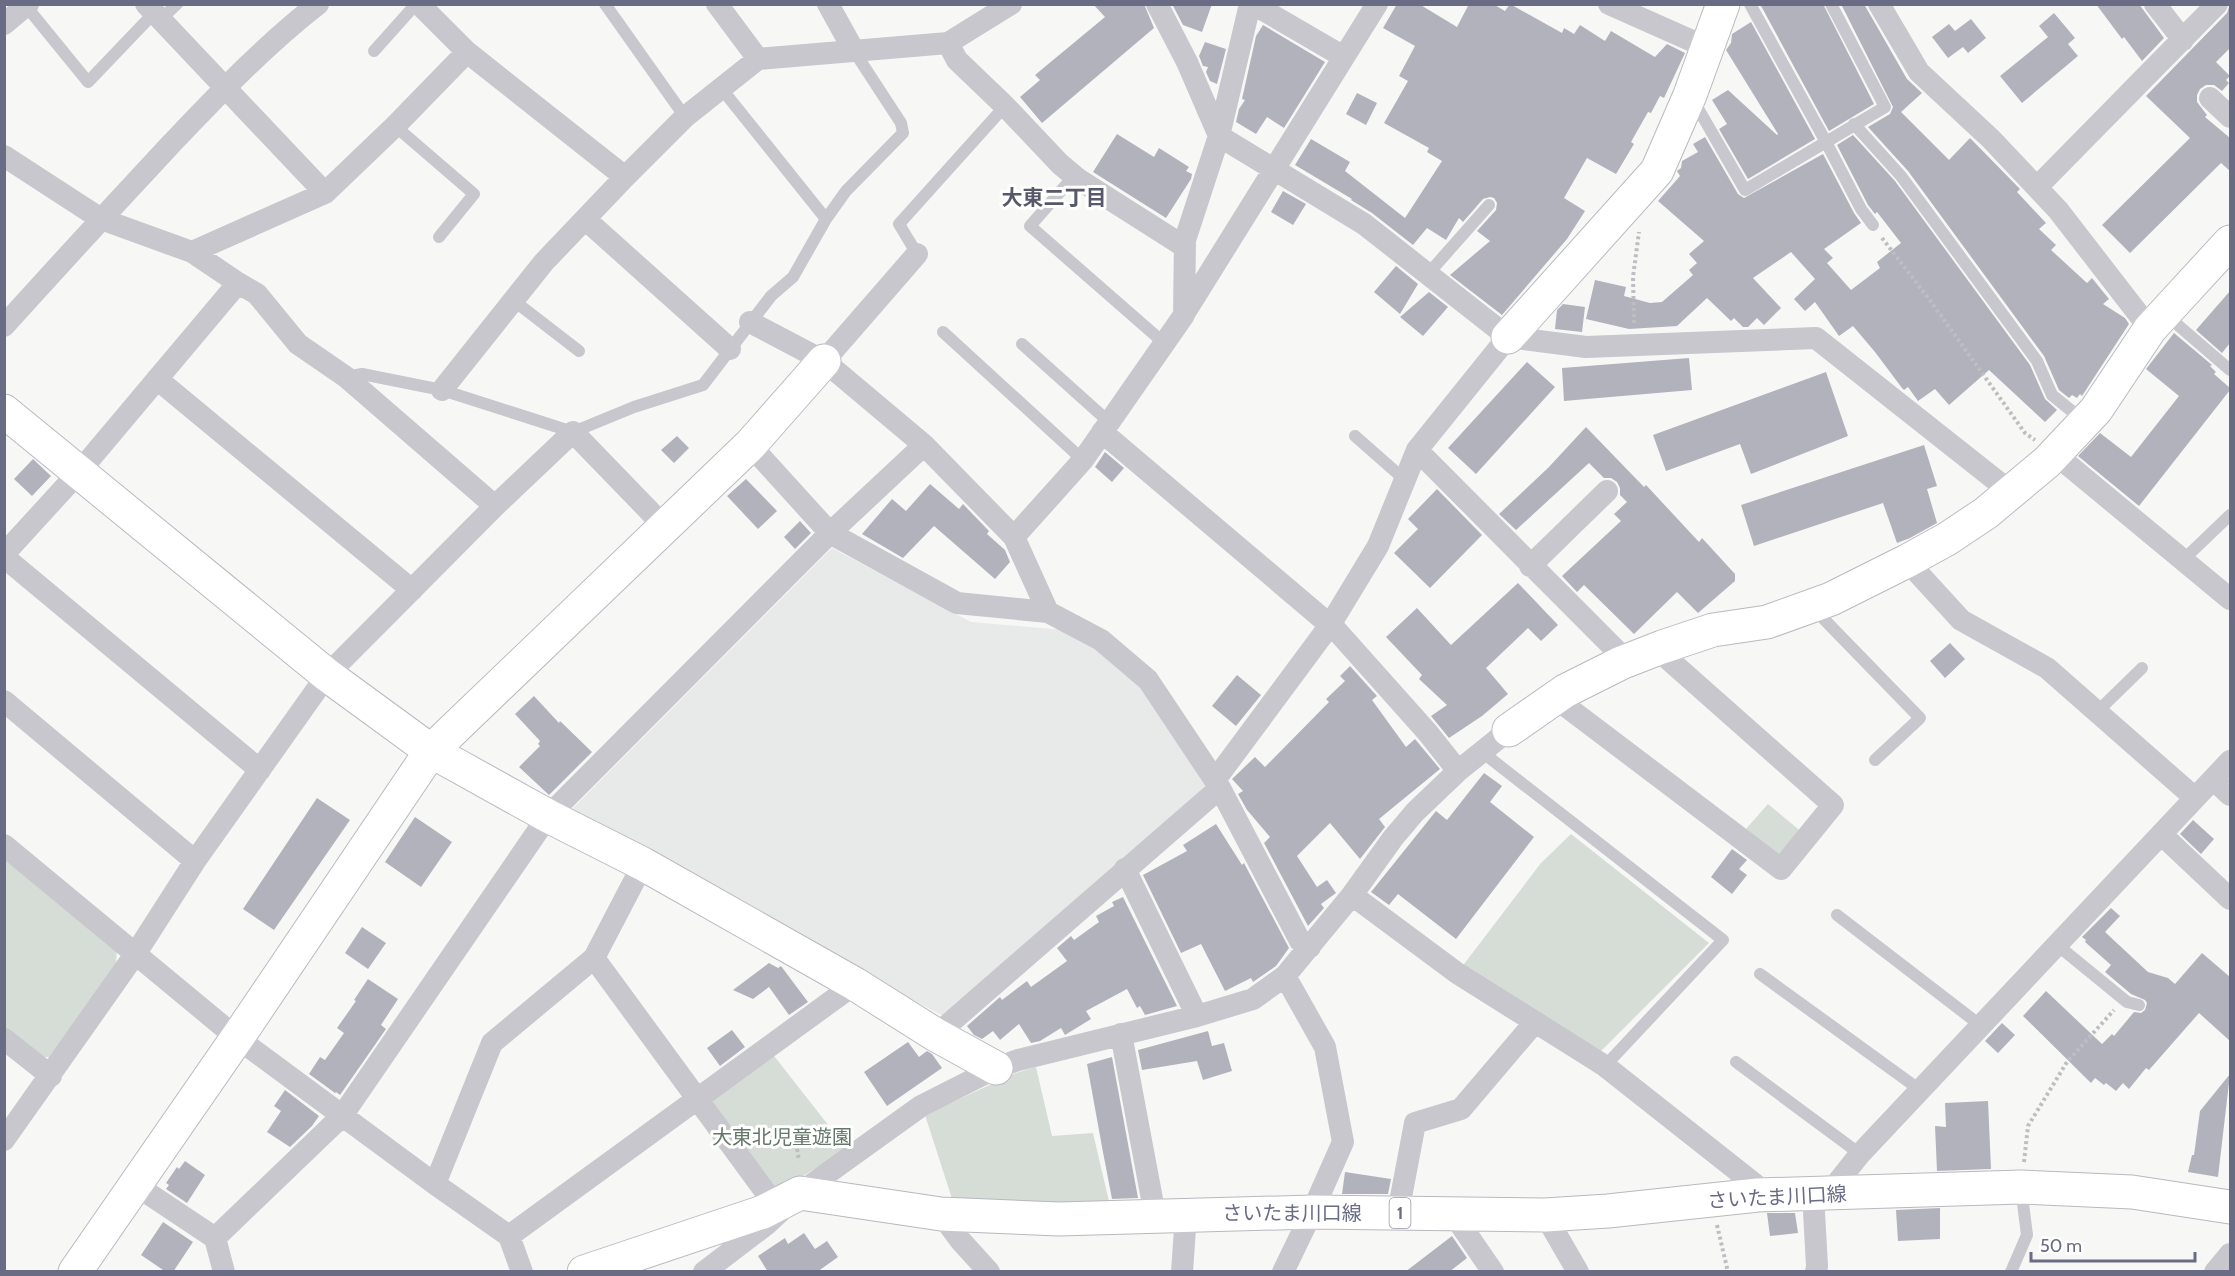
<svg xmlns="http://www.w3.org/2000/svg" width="2235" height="1276" font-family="Cabin,'Noto Sans JP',sans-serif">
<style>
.built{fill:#e8e9e9}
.green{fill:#d5ddd6}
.building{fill:#b1b2bc}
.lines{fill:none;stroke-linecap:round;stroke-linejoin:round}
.secondary-casing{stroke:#b9b9c1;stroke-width:35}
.primary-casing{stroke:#b8b8be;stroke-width:35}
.path{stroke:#bebec2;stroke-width:4;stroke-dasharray:3 3;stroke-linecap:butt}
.lane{stroke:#c7c7cd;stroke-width:12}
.street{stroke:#c7c7cd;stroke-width:22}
.secondary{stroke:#fff;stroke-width:33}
.primary{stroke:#fff;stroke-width:33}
.labels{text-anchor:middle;stroke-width:6;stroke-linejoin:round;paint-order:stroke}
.shield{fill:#fff;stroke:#9797a9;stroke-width:1.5}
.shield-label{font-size:18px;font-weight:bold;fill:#6a6b84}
.park-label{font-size:20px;fill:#647769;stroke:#fff}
.street-label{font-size:20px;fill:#6a6b84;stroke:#fff}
.neighbourhood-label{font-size:21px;font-weight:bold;fill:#57586a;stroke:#fff}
</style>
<rect width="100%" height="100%" fill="#f7f8f6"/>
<path class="built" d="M 832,548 L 971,622 L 1064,630 L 1100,651 L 1130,675 L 1161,711 L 1209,786 L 947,1018 L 567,814 Z"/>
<path class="green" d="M 1768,804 L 1804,834 L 1783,858 L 1745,830 Z
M 1571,834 L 1709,943 L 1601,1051 L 1461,968 L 1541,863 Z
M 4,858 L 117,949 L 116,963 L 52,1057 L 40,1057 L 5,1028 Z
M 771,1052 L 847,1149 L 777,1192 L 703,1101 Z
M 1036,1067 L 1052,1136 L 1093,1133 L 1111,1210 L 955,1208 L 925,1115 L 1013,1074 Z"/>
<path class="building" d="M 1093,4 L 1144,4 L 1154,28 L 1042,123 L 1020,97 L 1040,80 L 1035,75 L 1105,17 Z
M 1172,4 L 1212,4 L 1202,32 L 1183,25 Z
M 1397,4 L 1419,4 L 1457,27 L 1469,4 L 1493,4 L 1505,11 L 1510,4 L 1562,33 L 1564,28 L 1574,34 L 1580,25 L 1605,41 L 1611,31 L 1655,57 L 1667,44 L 1685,53 L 1664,98 L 1660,96 L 1651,113 L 1648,112 L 1631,142 L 1634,144 L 1616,174 L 1587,158 L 1564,198 L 1585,211 L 1567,239 L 1502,315 L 1450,275 L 1490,241 L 1477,231 L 1496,210 L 1497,203 L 1494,198 L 1490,197 L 1483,199 L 1463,222 L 1459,218 L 1446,240 L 1427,228 L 1413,245 L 1372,213 L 1351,200 L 1352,199 L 1295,165 L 1311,139 L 1350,162 L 1345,171 L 1405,218 L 1442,161 L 1427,152 L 1429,148 L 1384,123 L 1408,81 L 1399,76 L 1415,46 L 1383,28 Z
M 1760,4 L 1823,4 L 1874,104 L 1829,131 Z
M 1841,4 L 1864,4 L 1907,79 L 1922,93 L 1901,112 L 1949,160 L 1970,138 L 1972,140 L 2020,189 L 2017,192 L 2046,223 L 2039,229 L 2056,245 L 2051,250 L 2087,283 L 2092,278 L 2109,299 L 2103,304 L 2125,318 L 2129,324 L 2082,396 L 2080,394 L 2077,398 L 2072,395 L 2069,398 L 2059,390 L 2044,356 L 1908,171 L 1868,127 L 1890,114 L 1893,107 Z
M 2096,4 L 2139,4 L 2164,38 L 2142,61 L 2124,37 L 2122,39 Z
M 2230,4 L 2230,48 L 2216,62 L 2230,76 L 2226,80 L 2229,83 L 2222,91 L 2214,85 L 2206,85 L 2200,89 L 2197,95 L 2197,102 L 2207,115 L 2205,117 L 2230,138 L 2230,171 L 2221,163 L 2130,253 L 2102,225 L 2190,138 L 2146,96 L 2227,13 Z
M 2054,13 L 2075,38 L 2068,44 L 2078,56 L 2022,103 L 2000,76 L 2048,37 L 2039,26 Z
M 1971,19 L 1986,38 L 1968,53 L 1963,47 L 1948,58 L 1932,37 L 1949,24 L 1955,31 Z
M 1751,22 L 1815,139 L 1748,179 L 1719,129 L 1727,124 L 1712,100 L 1728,90 L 1777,135 L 1778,134 L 1726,50 L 1731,43 L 1732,34 Z
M 1263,25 L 1325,62 L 1284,128 L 1267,117 L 1256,134 L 1236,122 L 1239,109 L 1245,100 L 1242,99 L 1256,36 Z
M 1205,42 L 1226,49 L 1217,84 L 1210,81 L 1206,72 L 1208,67 L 1203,66 L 1199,56 Z
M 1357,93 L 1377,103 L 1366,125 L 1346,114 Z
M 1117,134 L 1154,157 L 1159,148 L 1189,167 L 1186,171 L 1192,174 L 1191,179 L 1166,218 L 1093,172 Z
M 1853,135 L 1895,181 L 2030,365 L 2045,399 L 2057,410 L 2045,422 L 1989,370 L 1949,405 L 1935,389 L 1918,401 L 1908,387 L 1904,390 L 1902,388 L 1875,352 L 1853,326 L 1839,336 L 1815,302 L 1805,311 L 1794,299 L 1815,279 L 1791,252 L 1753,278 L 1781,308 L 1764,325 L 1757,318 L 1748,327 L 1743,327 L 1734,318 L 1731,321 L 1707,298 L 1677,326 L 1629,329 L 1586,319 L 1595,280 L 1626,287 L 1624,296 L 1650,303 L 1662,302 L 1693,275 L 1689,270 L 1697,263 L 1689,254 L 1704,241 L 1658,201 L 1680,176 L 1677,171 L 1681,168 L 1682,161 L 1698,152 L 1693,144 L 1705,137 L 1738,194 L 1744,198 L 1823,154 L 1854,213 L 1861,223 L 1824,249 L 1833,258 L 1827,263 L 1851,290 L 1880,268 L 1877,262 L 1901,243 L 1877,212 L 1875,214 L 1868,205 L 1837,145 Z
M 1283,191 L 1306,204 L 1293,225 L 1271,212 Z
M 1396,266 L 1418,284 L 1400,314 L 1374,292 Z
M 2230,291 L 2230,343 L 2222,353 L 2196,330 Z
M 1429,292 L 1448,307 L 1423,336 L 1400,317 Z
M 1563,304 L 1585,307 L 1582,332 L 1555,329 L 1557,310 Z
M 2174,333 L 2212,365 L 2210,366 L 2216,372 L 2214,374 L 2230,388 L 2230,390 L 2139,506 L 2078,456 L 2100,433 L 2131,457 L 2179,396 L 2146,369 Z
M 1689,358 L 1692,390 L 1564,401 L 1562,368 Z
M 1527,362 L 1555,387 L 1476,474 L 1448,448 Z
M 1826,372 L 1848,436 L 1751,474 L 1740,444 L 1666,471 L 1653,435 Z
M 1586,427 L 1644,487 L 1646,485 L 1699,542 L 1702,538 L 1735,574 L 1735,581 L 1698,613 L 1677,592 L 1634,634 L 1584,585 L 1577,592 L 1562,576 L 1621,521 L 1614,514 L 1627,502 L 1620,495 L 1620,488 L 1617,482 L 1611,478 L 1604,478 L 1589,463 L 1516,530 L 1499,514 L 1548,468 Z
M 677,436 L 689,448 L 674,463 L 661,450 Z
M 1924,445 L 1937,486 L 1927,489 L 1937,523 L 1910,538 L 1897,543 L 1883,503 L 1754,546 L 1741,505 Z
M 1105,452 L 1124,468 L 1112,482 L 1095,467 Z
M 33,459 L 51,476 L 32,496 L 14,479 Z
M 746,479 L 777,511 L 758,529 L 727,496 Z
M 930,484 L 959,509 L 963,504 L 989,531 L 987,534 L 1005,550 L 1010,562 L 995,579 L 934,526 L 903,558 L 862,534 L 892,499 L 906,511 Z
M 1437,489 L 1482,535 L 1430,588 L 1394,553 L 1418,529 L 1408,519 Z
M 800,521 L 811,533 L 795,549 L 784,537 Z
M 1518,583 L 1558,625 L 1541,641 L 1528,628 L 1486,668 L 1508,694 L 1482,716 L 1449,738 L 1431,716 L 1447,705 L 1419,679 L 1422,675 L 1386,637 L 1417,608 L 1451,645 Z
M 1950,643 L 1965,659 L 1945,678 L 1930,661 Z
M 1350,666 L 1377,696 L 1372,700 L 1406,747 L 1415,739 L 1440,769 L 1379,819 L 1385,827 L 1360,859 L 1330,823 L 1297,856 L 1317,887 L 1327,880 L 1336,893 L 1321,904 L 1324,908 L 1308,926 L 1264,843 L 1270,837 L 1247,810 L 1238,794 L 1243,791 L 1232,779 L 1255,757 L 1265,767 L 1329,702 L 1326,699 L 1345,681 L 1340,676 Z
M 1237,675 L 1261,695 L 1236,726 L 1212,706 Z
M 534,696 L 559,723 L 560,721 L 592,752 L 549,795 L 519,767 L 540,746 L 538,744 L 540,741 L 515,714 Z
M 1484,773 L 1502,786 L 1490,802 L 1534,837 L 1456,939 L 1398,894 L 1389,905 L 1371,892 L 1436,811 L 1447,820 Z
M 317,798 L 350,820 L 274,930 L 243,909 Z
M 415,817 L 452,842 L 421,887 L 385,862 Z
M 2193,820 L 2214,839 L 2201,854 L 2180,834 Z
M 1216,824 L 1242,865 L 1244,863 L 1289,948 L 1276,966 L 1253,982 L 1251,978 L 1225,991 L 1201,944 L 1181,953 L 1143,875 L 1187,851 L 1183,845 Z
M 1732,849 L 1747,860 L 1739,869 L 1747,875 L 1732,894 L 1711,877 Z
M 1123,897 L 1177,1006 L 1145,1015 L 1140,1006 L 1137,1008 L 1127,989 L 1086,1011 L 1091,1019 L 1065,1035 L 1061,1028 L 1040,1041 L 1031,1043 L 1019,1024 L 1000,1040 L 993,1031 L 982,1039 L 974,1035 L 967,1026 L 1000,997 L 1002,1000 L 1027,981 L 1031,987 L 1067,961 L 1057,948 L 1071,936 L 1074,940 L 1099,922 L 1096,916 L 1114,906 L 1112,902 Z
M 2111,908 L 2120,916 L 2105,932 L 2148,972 L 2168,978 L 2175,984 L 2202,953 L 2230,977 L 2230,1041 L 2199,1013 L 2149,1070 L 2146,1068 L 2129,1089 L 2123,1083 L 2116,1091 L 2106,1083 L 2104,1085 L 2095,1078 L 2091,1083 L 2023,1016 L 2046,991 L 2102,1044 L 2112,1034 L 2114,1036 L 2134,1012 L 2141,1013 L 2145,1010 L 2147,1003 L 2145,1000 L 2131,994 L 2105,972 L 2111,965 L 2085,942 L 2086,940 L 2082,937 Z
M 362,927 L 386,943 L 368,969 L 345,953 Z
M 769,963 L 778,968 L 781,966 L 808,1002 L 789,1015 L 769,987 L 753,999 L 733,990 Z
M 368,979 L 398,999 L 381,1025 L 386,1029 L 340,1095 L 336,1092 L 335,1093 L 309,1074 L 320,1057 L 325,1060 L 344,1033 L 337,1028 L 356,1001 L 354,1000 Z
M 2002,1023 L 2015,1035 L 1998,1053 L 1985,1041 Z
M 732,1030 L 745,1047 L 720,1066 L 707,1048 Z
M 1208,1031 L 1212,1046 L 1224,1043 L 1232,1071 L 1203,1080 L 1197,1061 L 1142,1070 L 1138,1050 Z
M 908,1042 L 919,1057 L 927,1051 L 932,1054 L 942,1068 L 887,1106 L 864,1072 Z
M 1112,1057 L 1138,1198 L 1112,1199 L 1102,1147 L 1087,1064 Z
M 2230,1074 L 2218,1177 L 2188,1172 L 2192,1155 L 2194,1155 L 2200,1111 Z
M 285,1090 L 319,1116 L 312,1126 L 290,1147 L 267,1132 L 281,1111 L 274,1106 Z
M 1988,1101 L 1991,1169 L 1937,1171 L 1935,1126 L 1946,1127 L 1945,1103 Z
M 185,1161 L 205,1175 L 187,1203 L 166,1189 L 169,1185 L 166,1183 L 177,1167 L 179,1169 Z
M 1345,1172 L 1391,1179 L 1388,1194 L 1342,1194 Z
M 1940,1208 L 1940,1239 L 1898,1241 L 1896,1210 Z
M 1767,1213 L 1795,1213 L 1798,1233 L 1770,1236 Z
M 163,1222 L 193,1242 L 173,1272 L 166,1272 L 141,1255 Z
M 804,1233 L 815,1249 L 827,1241 L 838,1257 L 817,1272 L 768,1272 L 758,1256 L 785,1238 L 788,1244 Z
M 1452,1236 L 1467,1258 L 1449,1272 L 1405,1272 Z"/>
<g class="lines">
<g class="secondary-casing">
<path id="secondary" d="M 1508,337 L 1657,171 L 1690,95 L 1723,4
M 4,411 L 327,675 L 431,751 L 548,816 L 643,864 L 855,984 L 936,1035 L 996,1068
M 1509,730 L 1565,691 L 1621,663 L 1662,647 L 1713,630 L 1767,622 L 1831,599 L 1907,561 L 1947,539 L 1986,513 L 2047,462 L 2096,410 L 2150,329 L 2230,242
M 75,1272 L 246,1025 L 431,751 L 750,445 L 824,361"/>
</g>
<g class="primary-casing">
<path id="primary" d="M 584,1272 L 763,1212 L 800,1193 L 941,1214 L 1059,1219 L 1312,1212 L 1545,1215 L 1608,1211 L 1758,1195 L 2021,1187 L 2132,1192 L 2230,1207"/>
</g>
<path class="path" d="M 1882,238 L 1929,299 L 2025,433 L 2035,440
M 1634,323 L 1633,277 L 1639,232
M 781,1126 L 792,1139
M 797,1149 L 799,1161
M 2024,1162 L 2028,1126 L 2067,1062 L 2114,1010
M 1717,1225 L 1728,1272"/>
<path class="lane" d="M 605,4 L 685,117
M 1750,4 L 1826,142 L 1861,209 L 1873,225
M 26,6 L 88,82 L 154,13
M 160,20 L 177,4
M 374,51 L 416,4
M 721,88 L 826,219
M 1692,98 L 1745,190 L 1885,107 L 1831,4
M 1854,124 L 1901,176 L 2037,361 L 2052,395 L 2084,421
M 395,126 L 474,194 L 439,237
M 1074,176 L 1030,226 L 1164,343
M 917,254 L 899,224 L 1005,106
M 1428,274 L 1489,205
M 513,300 L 579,351
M 2165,314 L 2230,370
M 943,332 L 1083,460
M 1022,344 L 1109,422
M 346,377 L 362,374 L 442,390 L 573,432 L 634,407 L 703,385 L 771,296 L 793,277 L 826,219 L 846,191 L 903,133 L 901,123 L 854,51
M 1355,436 L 1405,480
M 2183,560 L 2230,515
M 1814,609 L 1920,718 L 1875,760
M 2097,712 L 2142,668
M 1482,752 L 1723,940 L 1605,1066
M 1837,915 L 1980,1025
M 2056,944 L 2127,1002 L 2139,1005
M 1760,974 L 1920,1090
M 1736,1062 L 1860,1154
M 2011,1272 L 2027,1235 L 2021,1188"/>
<path class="street" d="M 146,4 L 325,193
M 419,4 L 467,52 L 625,177
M 717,4 L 758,59
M 828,4 L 854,51
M 1011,4 L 948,43 L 957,60 L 1005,106 L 1060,164 L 1078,179 L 1185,247
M 1157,4 L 1187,62 L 1219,136 L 1364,224 L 1508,337 L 1586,347 L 1816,338 L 2012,493
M 1253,4 L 1344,57
M 1609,4 L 1708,48
M 1879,4 L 1919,72 L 1991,139 L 2058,210 L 2150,329
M 2155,4 L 2183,40
M 4,24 L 28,4
M 2210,98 L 2230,117
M 4,156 L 101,219 L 192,252 L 325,193 L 395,126 L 467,52
M 2037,187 L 2217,4
M 585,219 L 730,349
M 238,283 L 257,294 L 298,344 L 346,377 L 495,506
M 1184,314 L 1377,4
M 750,322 L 824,361 L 924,445 L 1014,537 L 1048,612
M 4,326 C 60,264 116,203 172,143 C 218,95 265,45 318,4
M 824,361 L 917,254
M 157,379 L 412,590
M 442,390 L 544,262 L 625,177 L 685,117 L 758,59 L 948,43
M 1102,432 L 1337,631 L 1428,733 L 1458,771
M 750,445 L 830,533 L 957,603 L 1048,612 L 1101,640 L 1148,680 L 1220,788 L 1300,941 L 1310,947
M 1417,450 L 1616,650 L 1621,663
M 2055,454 L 2230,599
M 1014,537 L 1083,460 L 1184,315 L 1185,240 L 1219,136 L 1250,4
M 4,554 L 79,472 L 238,283 L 192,252
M 4,557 L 260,770
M 1907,561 L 1961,620 L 2047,668 L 2195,798
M 1530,566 L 1607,491
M 1558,696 L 1567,707 L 1781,869 L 1833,805 L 1668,659 L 1662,647
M 4,701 L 195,861
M 2213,779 L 2230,795
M 1215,780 L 1330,625 L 1378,546 L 1417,450 L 1508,337
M 2161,834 L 2230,899
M 4,845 L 237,1038 L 435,1184 L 509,1236 L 522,1272
M 1125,869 L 1197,1016
M 1352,895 L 1457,973 L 1605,1066 L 1757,1186 L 1758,1195
M 594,958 L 775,1205
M 1121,1034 L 1155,1215
M 936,1035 L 1220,788
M 4,1039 L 51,1076
M 4,1140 L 136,953 L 195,861 L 327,675 L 495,506 L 573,432 L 665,527
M 134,1184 L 215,1238
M 435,1184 L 492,1043 L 594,958 L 643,864
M 1836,1193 L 1837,1183 L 1860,1154 L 2230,761
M 1813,1194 L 1817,1266 L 1816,1272
M 1398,1213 L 1415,1123 L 1461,1109 L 1535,1022
M 941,1214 L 960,1240 L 989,1272
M 1459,1215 L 1460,1224 L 1493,1272
M 1545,1215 L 1578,1272
M 509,1236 L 855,984
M 224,1272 L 215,1238 L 342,1116 L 548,816 L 830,533 L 924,445
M 704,1272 L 767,1224 L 800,1193 L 921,1106 L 996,1068 L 1018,1060 L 1197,1016 L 1253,999 L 1285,976 L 1352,895 L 1393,838 L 1415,812 L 1458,771 L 1509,730
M 1182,1272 L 1186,1214
M 1283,1272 L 1312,1212 L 1343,1142 L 1325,1047 L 1285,976
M 2215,1272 L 2230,1254"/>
<use href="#secondary" class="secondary"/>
<use href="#primary" class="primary"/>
</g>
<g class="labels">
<rect class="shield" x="1389.5" y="1198" width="21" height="30" rx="4.5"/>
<g class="shield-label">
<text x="1400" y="1219">1</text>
</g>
<g class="park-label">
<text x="782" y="1144">大東北児童遊園</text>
</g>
<g class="street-label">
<text transform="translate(1777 1197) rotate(-3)" y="7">さいたま川口線</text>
<text x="1292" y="1220">さいたま川口線</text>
</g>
<g class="neighbourhood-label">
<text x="1054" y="205">大東二丁目</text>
</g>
</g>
<rect width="2235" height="1276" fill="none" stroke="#6a6b84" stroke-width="12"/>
<path d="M2031 1252v9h164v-9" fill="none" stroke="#6a6b84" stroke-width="3"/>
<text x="2040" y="1252" font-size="18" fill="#6a6b84" stroke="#ffffff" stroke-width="4.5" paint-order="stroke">50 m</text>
</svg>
